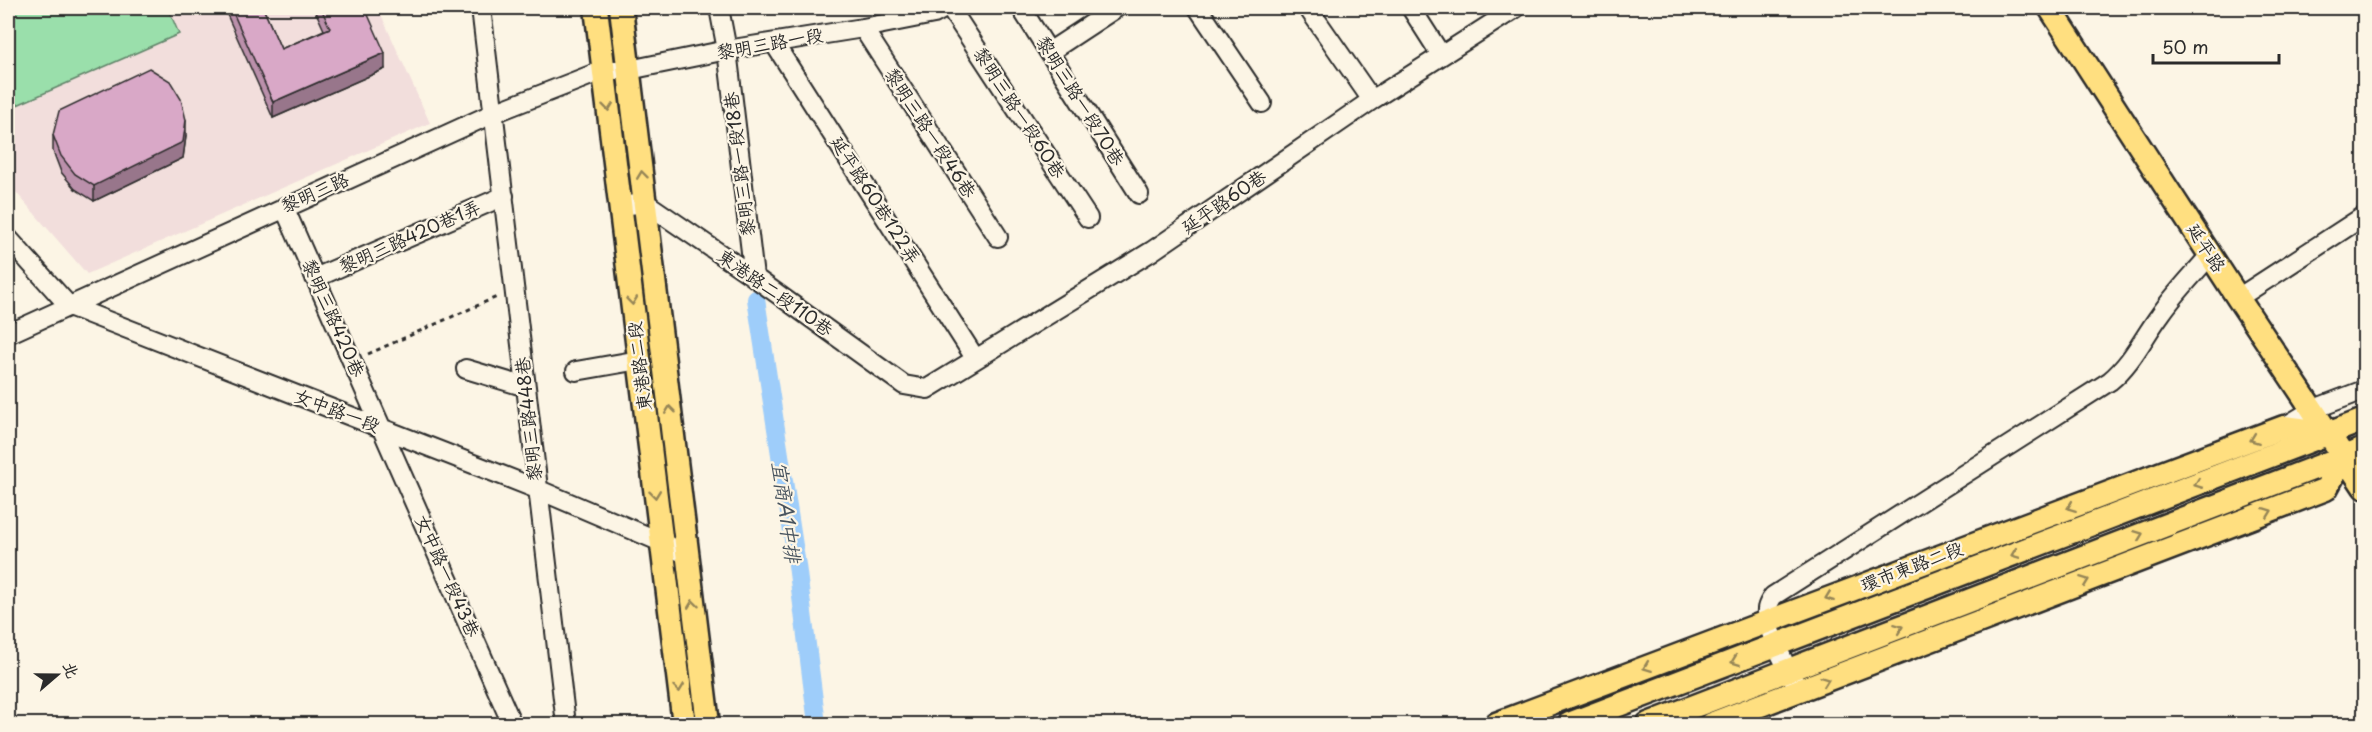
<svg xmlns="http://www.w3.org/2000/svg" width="2372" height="732" font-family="'Playpen Sans','LXGW WenKai TC',sans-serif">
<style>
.built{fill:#f2dedc}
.green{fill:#9adfab;stroke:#62856b;stroke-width:1.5}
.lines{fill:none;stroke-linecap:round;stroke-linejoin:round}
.canal{stroke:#9ecdfa;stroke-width:18}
.minor-casing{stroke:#2b2b2b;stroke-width:22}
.major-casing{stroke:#2b2b2b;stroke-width:27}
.path{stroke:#2b2b2b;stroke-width:3;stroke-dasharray:4.5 4.5;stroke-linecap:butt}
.minor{stroke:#fcf5e5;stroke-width:18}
.major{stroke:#ffdf80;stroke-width:22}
.wall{fill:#bb90ab;stroke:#2b2b2b;stroke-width:1.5}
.shaded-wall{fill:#98768b;stroke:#2b2b2b;stroke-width:1.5}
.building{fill:#d9a8c7;stroke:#2b2b2b;stroke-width:1.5}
.oneway{stroke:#958556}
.labels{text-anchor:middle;stroke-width:4.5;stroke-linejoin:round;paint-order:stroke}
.street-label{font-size:18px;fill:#2b2b2b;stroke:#fcf5e5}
.water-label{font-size:20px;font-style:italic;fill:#48545f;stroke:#fcf5e5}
</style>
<rect width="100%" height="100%" fill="#fcf5e5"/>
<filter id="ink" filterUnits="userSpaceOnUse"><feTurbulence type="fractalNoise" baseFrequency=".0167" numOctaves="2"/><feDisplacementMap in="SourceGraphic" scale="12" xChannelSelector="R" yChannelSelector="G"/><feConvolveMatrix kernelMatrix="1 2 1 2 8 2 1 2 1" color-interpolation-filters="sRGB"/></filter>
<g filter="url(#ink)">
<path class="built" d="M 8,8 L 378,8 L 430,123 L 87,274 L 8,183 Z"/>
<path class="green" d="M 8,8 L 168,8 L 179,34 L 8,109 Z"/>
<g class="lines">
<path class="canal" d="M 756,299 L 797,565 L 817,724"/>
<g class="minor-casing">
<path id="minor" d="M 481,8 L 566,724
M 719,8 L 727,50 L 754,277
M 950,8 L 1088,218
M 1021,8 L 1139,194
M 1198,8 L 1262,103
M 1308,8 L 1372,100
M 1411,8 L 1441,55
M 863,28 L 998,237
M 774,43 L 975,358
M 1049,52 L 1116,8
M 620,206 L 646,203 L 754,277 L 904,385 L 927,389 L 1152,251 L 1372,100 L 1516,8
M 284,207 L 512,724
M 8,238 L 69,306 L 537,489 L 661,542 L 687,555
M 315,278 L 504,196
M 2238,298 L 2364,216
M 8,334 L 494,113 L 604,70 L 629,70 L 727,50 L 863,28 L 934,14 L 945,8
M 466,369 L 526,387
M 576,371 L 639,360
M 2284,427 L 2314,409 L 2364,390
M 1794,681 C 1785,662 1765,631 1767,609 C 1767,605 1771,600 1773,596 L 2110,381 C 2132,363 2143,338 2160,315 C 2175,293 2194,274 2211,254"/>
</g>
<g class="major-casing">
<path id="major" d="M 596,8 L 684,724
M 621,8 L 708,724
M 2050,8 L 2238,298 L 2364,487
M 1496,724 L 2284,427 L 2331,433
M 1569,724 L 2364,420
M 1648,724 L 2364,449
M 1711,724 L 2326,489 L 2344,456"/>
</g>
<path class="path" d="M 368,354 L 499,296"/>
<use href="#minor" class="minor"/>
<use href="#major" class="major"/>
</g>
<path class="wall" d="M 224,8 L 263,8 L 281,49 L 324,30 L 314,8 L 365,8 L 385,69 L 273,118 Z
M 53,135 L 186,136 L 183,158 L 94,201 L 75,189 L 61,172 L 53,151 Z"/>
<path class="shaded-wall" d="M 385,53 L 385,69 L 273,118 L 273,102 Z
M 186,120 L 186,136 L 183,158 L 94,201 L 94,186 Z"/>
<path class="building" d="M 231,8 L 263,8 L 281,49 L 330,28 L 321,8 L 365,8 L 385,53 L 273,102 Z
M 149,68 L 170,81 L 181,99 L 186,120 L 183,142 L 94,186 L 75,174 L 61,156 L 53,135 L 59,111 Z"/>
<defs><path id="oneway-chevron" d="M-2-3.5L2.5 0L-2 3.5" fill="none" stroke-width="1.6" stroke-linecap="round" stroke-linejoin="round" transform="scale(1.5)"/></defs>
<g class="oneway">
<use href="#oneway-chevron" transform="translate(608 107) rotate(83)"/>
<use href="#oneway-chevron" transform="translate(642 175) rotate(-97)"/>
<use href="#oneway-chevron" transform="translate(632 301) rotate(83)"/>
<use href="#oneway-chevron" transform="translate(670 410) rotate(-97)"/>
<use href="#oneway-chevron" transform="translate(2254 439) rotate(159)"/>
<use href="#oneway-chevron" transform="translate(2198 484) rotate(159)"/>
<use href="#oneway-chevron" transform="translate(655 494) rotate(83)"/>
<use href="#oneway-chevron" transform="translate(2071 507) rotate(159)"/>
<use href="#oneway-chevron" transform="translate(2268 512) rotate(-21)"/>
<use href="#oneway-chevron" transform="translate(2139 535) rotate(-21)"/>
<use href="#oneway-chevron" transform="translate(2015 554) rotate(159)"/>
<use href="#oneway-chevron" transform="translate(2085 581) rotate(-21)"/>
<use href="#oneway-chevron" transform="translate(1829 597) rotate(159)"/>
<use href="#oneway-chevron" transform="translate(693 604) rotate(-97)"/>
<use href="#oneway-chevron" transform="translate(1899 628) rotate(-21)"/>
<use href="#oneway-chevron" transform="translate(1735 661) rotate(159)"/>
<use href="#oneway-chevron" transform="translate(1647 667) rotate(159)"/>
<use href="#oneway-chevron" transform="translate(1825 681) rotate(-21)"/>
<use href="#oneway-chevron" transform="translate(679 688) rotate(83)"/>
</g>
</g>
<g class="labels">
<g class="street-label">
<text transform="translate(770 44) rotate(-10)" y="6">黎明三路一段</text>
<text transform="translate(1080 101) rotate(58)" y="6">黎明三路一段70巷</text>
<text transform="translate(1019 113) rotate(57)" y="6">黎明三路一段60巷</text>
<text transform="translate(930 133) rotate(57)" y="6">黎明三路一段46巷</text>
<text transform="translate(740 164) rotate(-97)" y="6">黎明三路一段18巷</text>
<text transform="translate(315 193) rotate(-24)" y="6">黎明三路</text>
<text transform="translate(875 200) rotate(57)" y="6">延平路60巷122弄</text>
<text transform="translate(1224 202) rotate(-34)" y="6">延平路60巷</text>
<text transform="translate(410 237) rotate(-24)" y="6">黎明三路420巷1弄</text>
<text transform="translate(2206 248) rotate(57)" y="6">延平路</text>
<text transform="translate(775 293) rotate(35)" y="6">東港路二段110巷</text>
<text transform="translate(333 318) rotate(66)" y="6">黎明三路420巷</text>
<text transform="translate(640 366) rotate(-97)" y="6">東港路二段</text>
<text transform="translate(337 411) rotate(21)" y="6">女中路一段</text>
<text transform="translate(529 419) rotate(-96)" y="6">黎明三路448巷</text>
<text transform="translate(1912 567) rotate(-21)" y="6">環市東路二段</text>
<text transform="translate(447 576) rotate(66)" y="6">女中路一段43巷</text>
</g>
<g class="water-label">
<text transform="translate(786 512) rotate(82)" y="7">宜商A1中排</text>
</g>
</g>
<rect width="2372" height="732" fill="none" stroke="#fcf5e5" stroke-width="30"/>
<rect x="15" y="15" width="2342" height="702" fill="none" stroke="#2b2b2b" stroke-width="2" filter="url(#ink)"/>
<g transform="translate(57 675) rotate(70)" stroke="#fcf5e5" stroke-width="4.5" paint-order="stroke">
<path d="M0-4.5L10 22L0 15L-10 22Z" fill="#2b2b2b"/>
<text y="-9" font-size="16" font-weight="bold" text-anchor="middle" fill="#2b2b2b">北</text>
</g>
<path d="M2153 54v9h126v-9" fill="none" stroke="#2b2b2b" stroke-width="3"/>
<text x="2162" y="54" font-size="18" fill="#2b2b2b" stroke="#fcf5e5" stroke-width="4.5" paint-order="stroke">50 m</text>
</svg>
